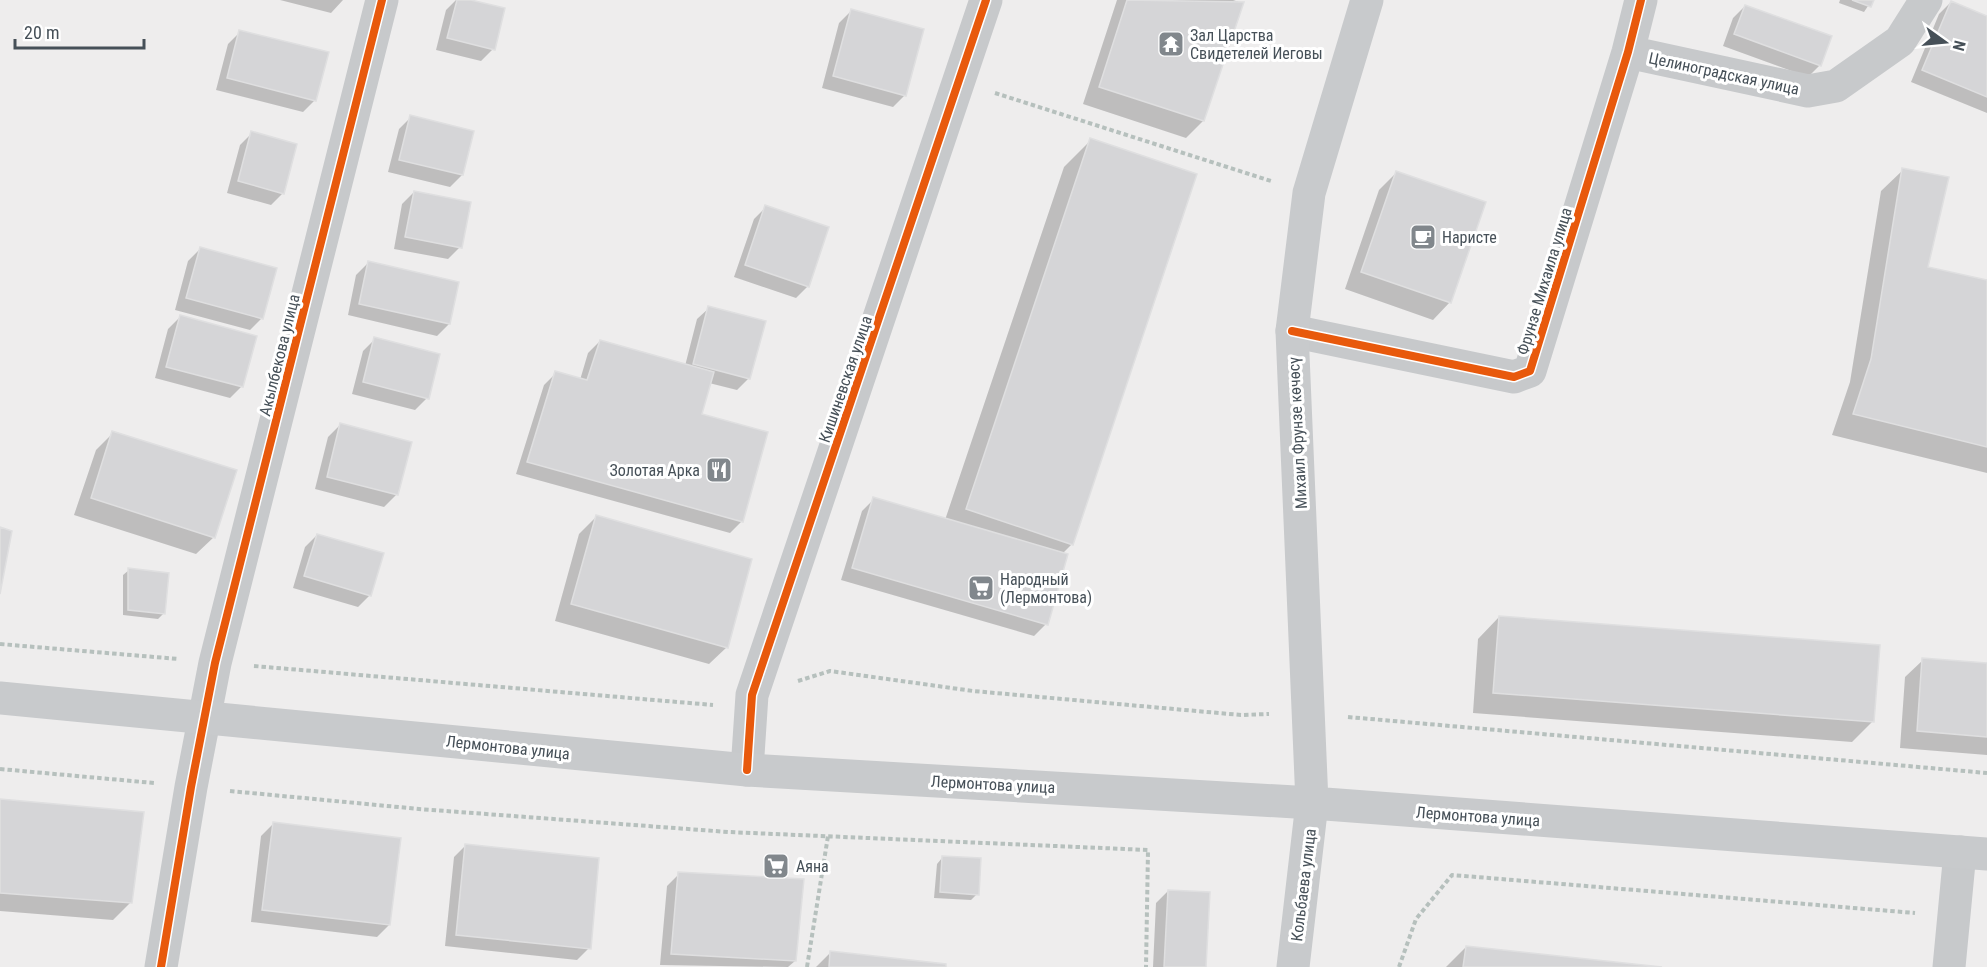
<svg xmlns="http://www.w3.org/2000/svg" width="1987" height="967" font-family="'Roboto Condensed',sans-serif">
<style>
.shadow{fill:#0003}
.building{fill:#d5d5d7;stroke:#dfdfe0;stroke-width:1.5}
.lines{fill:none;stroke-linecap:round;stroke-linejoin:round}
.path{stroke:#b6c0bd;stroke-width:4;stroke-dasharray:4.5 3;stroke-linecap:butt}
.minor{stroke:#c7c9cb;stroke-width:33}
.secondary{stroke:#c8cacc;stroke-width:33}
.cycleway-casing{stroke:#fff;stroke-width:11}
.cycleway{stroke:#e8590c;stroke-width:8}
.labels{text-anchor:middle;stroke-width:6;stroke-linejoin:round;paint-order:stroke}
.poi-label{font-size:16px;fill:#465058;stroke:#fff;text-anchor:start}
.street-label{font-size:16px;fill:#465058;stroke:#fff}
</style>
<rect width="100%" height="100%" fill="#eeeded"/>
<path class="shadow" d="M 280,0 L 343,0 L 331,13 Z
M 456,0 L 464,0 L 493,49 L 481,61 L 436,50 L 446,10 Z
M 1117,0 L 1233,0 L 1242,3 L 1203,121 L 1186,138 L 1083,104 Z
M 1840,0 L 1872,0 L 1864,12 L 1839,3 Z
M 1951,2 L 1987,18 L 1987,113 L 1911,82 L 1939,14 Z
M 1745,6 L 1820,65 L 1808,77 L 1723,46 L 1733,18 Z
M 851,11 L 905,95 L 893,107 L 822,88 L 839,23 Z
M 240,32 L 315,100 L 303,112 L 216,90 L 228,44 Z
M 411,117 L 462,175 L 450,187 L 388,172 L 399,129 Z
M 252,133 L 283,193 L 271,205 L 227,193 L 240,145 Z
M 1091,140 L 1072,544 L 1062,554 L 1046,624 L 1034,636 L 841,580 L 862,511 L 874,499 L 945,520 L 1064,167 Z
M 1903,170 L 1926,268 L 1987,281 L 1987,473 L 1832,435 L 1850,382 L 1881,191 Z
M 1396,173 L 1450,302 L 1433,320 L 1345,289 L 1379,190 Z
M 414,192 L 460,247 L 448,259 L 394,249 L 402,204 Z
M 766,207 L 808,286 L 796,298 L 734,277 L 754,219 Z
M 200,249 L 262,318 L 250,330 L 175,310 L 188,261 Z
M 368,263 L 449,324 L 437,336 L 348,315 L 356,275 Z
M 709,308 L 749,378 L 737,390 L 709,383 L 700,415 L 742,521 L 730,533 L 516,474 L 544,385 L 556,373 L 580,380 L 588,353 L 600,341 L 685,366 L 697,319 Z
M 180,317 L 242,386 L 230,398 L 155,378 L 168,329 Z
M 375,339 L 427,398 L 415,410 L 352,394 L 363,351 Z
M 340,425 L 410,443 L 396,495 L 384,507 L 315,489 L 328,437 Z
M 113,433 L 214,537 L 196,554 L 74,515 L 96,450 Z
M 596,517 L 727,647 L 709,664 L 555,621 L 579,534 Z
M 317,535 L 370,595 L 358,607 L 293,588 L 305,547 Z
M 129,570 L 164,613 L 158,619 L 123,615 L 123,575 Z
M 1499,617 L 1873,721 L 1852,742 L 1473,713 L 1478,639 Z
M 1923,660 L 1987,665 L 1987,755 L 1900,748 L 1905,677 Z
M 0,799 L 130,903 L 113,920 L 0,911 Z
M 273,824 L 389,925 L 377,937 L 251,922 L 261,836 Z
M 466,845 L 589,948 L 577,960 L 445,946 L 454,857 Z
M 942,858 L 977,894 L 971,900 L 934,898 L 937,864 Z
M 679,874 L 795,961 L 788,967 L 660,965 L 667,886 Z
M 1168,891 L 1205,967 L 1153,967 L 1156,903 Z
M 1466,947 L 1648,967 L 1446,967 Z
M 831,952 L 945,967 L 816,967 Z"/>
<path class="building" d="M 457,0 L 471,0 L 505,8 L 495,50 L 447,38 Z
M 1127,0 L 1244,2 L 1204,121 L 1099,87 Z
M 1852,0 L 1874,0 L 1871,7 Z
M 1951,1 L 1987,16 L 1987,97 L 1922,70 Z
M 1745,5 L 1832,36 L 1821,66 L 1734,34 Z
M 851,9 L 924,29 L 906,96 L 833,76 Z
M 239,30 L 329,52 L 316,101 L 227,78 Z
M 410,115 L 474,131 L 463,175 L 399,160 Z
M 251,131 L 297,144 L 284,194 L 238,181 Z
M 1090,138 L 1197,174 L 1073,545 L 966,509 Z
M 1902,168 L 1949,177 L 1928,267 L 1987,280 L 1987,447 L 1853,414 L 1871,359 Z
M 1396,171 L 1486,202 L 1451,303 L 1361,272 Z
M 414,191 L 471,202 L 462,248 L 405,237 Z
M 765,205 L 829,227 L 809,287 L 745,265 Z
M 200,247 L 277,268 L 263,319 L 186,298 Z
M 368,261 L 459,282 L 450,324 L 359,304 Z
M 708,306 L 766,321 L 750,379 L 693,364 Z
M 180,315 L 257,336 L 243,387 L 166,367 Z
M 374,337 L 440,354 L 429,399 L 363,382 Z
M 600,340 L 714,372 L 702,414 L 768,432 L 743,522 L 527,462 L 555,371 L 587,380 Z
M 340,423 L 412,442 L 398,495 L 327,477 Z
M 112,431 L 237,470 L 215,538 L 91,498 Z
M 873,497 L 1068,554 L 1048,625 L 852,568 Z
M 596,515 L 752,559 L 728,648 L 571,604 Z
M 0,527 L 12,531 L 0,594 Z
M 317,534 L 384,553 L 371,596 L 304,576 Z
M 128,568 L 169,573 L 165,614 L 128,610 Z
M 1499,616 L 1880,645 L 1874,722 L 1493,693 Z
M 1922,658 L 1987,663 L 1987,737 L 1917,731 Z
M 0,799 L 144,812 L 132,903 L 0,893 Z
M 273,822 L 401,838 L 390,925 L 262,910 Z
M 465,844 L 599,858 L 591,949 L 456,935 Z
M 942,856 L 981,858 L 979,895 L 940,892 Z
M 678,872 L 804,879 L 796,961 L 671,954 Z
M 1168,890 L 1210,892 L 1206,967 L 1164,967 Z
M 1466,946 L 1662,967 L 1463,967 Z
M 830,951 L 946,964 L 946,967 L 829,967 Z"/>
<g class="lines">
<path class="path" d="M 995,93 L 1271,181
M 0,644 L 178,659
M 254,666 L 713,705
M 798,681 L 830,671 L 973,691 L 1241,715 L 1269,714
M 1348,717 L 1987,773
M 0,769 L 154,783
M 230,791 L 419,809 L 728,832 L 1148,850 L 1146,967
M 807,967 L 828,836
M 1399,967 L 1416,919 L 1452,875 L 1915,913"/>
<path class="minor" d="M 1628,52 L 1808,91 L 1836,86 L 1900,41 L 1926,0
M 1292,331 L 1514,377 L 1530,371 L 1628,52 L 1641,0
M 747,770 L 752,695 L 986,0
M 161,967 L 191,787 L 215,663 L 382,0
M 1949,967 L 1960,852"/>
<path class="secondary" d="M 0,698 L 747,770 L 1312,803 L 1987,854
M 1293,967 L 1312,803 L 1292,331 L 1309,193 L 1367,0"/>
<g class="cycleway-casing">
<path id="cycleway" d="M 1292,331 L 1514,377 L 1530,371 L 1628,52 L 1641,0
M 747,770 L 752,695 L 986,0
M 161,967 L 191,787 L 215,663 L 382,0"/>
</g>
<use href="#cycleway" class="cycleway"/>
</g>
<defs>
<g id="temple-square" transform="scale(1.35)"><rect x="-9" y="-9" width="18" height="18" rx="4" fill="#81878c" stroke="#fff"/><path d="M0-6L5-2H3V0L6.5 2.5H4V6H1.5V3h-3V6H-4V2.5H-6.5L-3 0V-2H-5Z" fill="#fff"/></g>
<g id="cafe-square" transform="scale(1.35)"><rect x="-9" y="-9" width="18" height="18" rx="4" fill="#81878c" stroke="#fff"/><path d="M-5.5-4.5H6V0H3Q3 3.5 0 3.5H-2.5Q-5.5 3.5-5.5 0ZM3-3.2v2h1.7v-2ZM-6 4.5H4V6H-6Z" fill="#fff"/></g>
<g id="restaurant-square" transform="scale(1.35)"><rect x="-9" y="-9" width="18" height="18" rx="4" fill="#81878c" stroke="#fff"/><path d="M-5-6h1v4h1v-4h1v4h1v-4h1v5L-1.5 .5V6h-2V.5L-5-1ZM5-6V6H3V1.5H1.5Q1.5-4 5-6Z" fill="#fff"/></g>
<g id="supermarket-square" transform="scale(1.35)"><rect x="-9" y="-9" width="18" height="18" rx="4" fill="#81878c" stroke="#fff"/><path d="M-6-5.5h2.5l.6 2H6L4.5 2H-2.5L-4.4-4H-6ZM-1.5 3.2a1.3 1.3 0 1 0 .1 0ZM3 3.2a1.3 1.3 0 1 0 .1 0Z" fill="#fff"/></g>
</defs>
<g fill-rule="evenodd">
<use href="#temple-square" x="1171" y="44"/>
<use href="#cafe-square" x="1423" y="237"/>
<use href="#restaurant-square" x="719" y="470"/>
<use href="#supermarket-square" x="981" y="588"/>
<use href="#supermarket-square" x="776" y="866"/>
</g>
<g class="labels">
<g class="poi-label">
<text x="1190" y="41">Зал Царства<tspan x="1190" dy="18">Свидетелей Иеговы</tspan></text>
<text x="1442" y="243">Наристе</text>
<text x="700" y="476" text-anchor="end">Золотая Арка</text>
<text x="1000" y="585">Народный<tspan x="1000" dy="18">(Лермонтова)</tspan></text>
<text x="796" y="872">Аяна</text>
</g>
<g class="street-label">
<text transform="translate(1724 73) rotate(12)" y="6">Целиноградская улица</text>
<text transform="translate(1544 281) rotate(-73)" y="6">Фрунзе Михаила улица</text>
<text transform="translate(279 355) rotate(-76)" y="6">Акылбекова улица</text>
<text transform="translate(845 379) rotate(-71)" y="6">Кишиневская улица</text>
<text transform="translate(1297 433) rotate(-93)" y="6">Михаил Фрунзе көчөсү</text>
<text transform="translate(508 747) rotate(6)" y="6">Лермонтова улица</text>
<text transform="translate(993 784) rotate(3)" y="6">Лермонтова улица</text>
<text transform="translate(1478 816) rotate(4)" y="6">Лермонтова улица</text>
<text transform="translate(1303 885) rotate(-83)" y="6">Кольбаева улица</text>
</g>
</g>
<g transform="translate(1945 42) rotate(105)" stroke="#ffffff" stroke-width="4.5" paint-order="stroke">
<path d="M0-4.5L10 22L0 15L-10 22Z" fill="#465058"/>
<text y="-9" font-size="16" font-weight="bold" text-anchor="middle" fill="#465058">N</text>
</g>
<path d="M15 39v9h129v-9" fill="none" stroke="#465058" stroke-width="3"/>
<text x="24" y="39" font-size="18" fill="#465058" stroke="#ffffff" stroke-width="4.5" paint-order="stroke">20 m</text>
</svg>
